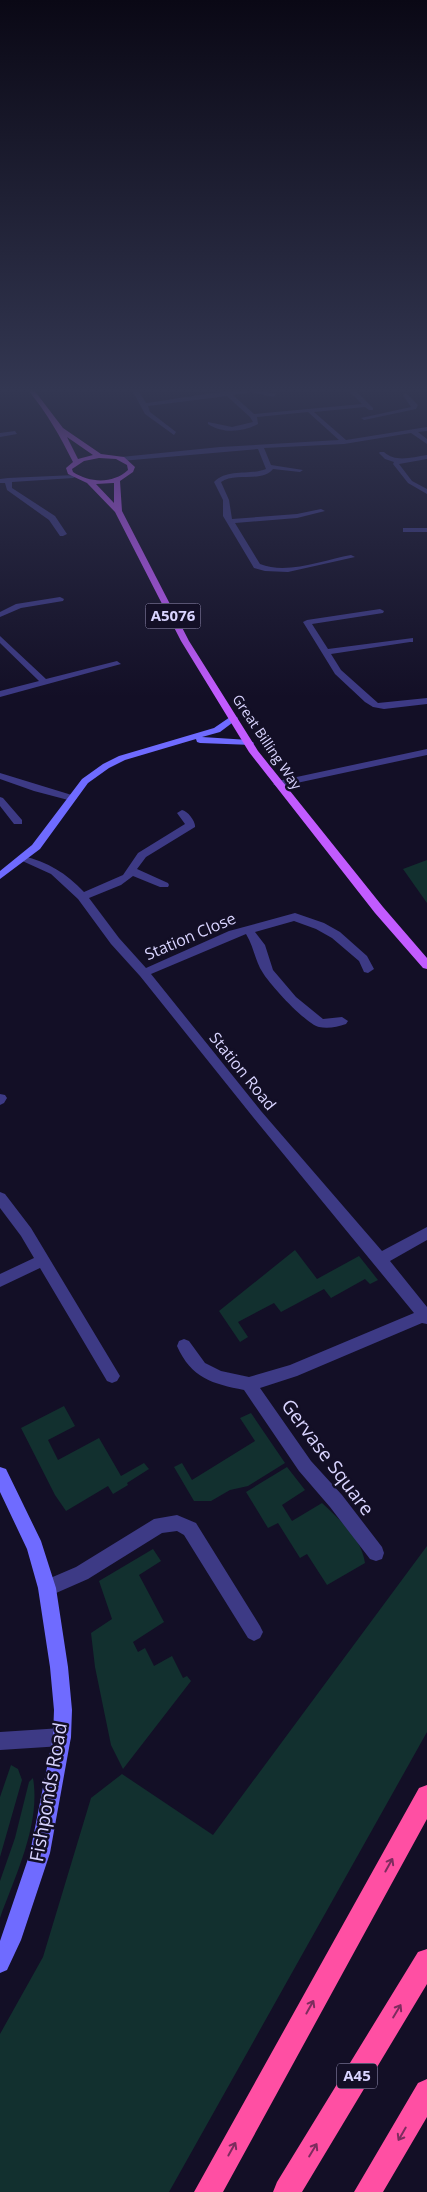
<svg xmlns="http://www.w3.org/2000/svg" width="427" height="2192" font-family="'Open Sans',sans-serif">
<style>
.green{fill:#12302f}
.lines{fill:none;stroke-linecap:round;stroke-linejoin:round}
.street{fill:#3d3a85;fill-rule:evenodd}
.secondary{fill:#6f6bff;fill-rule:evenodd}
.primary{fill:#c25bff;fill-rule:evenodd}
.highway{fill:#ff4fa3;fill-rule:evenodd}
.oneway{stroke:#7d2c5e}
.labels{text-anchor:middle;stroke-width:5;stroke-linejoin:round;paint-order:stroke}
.far-street-label{font-size:14px;fill:#d9d4ff;stroke:#130f26}
.shield{fill:#130f26;stroke:#9e99be;stroke-width:1}
.shield-label{font-size:15px;font-weight:bold;fill:#d9d4ff}
.street-label{font-size:16px;fill:#d9d4ff;stroke:#130f26}
.near-street-label{font-size:19px;fill:#d9d4ff;stroke:#130f26}
</style>
<rect width="100%" height="100%" fill="#130f26"/>
<path class="green" d="M 427,860 L 427,903 L 403,869 Z
M 295,1250 L 317,1279 L 359,1256 L 378,1280 L 370,1284 L 365,1279 L 331,1298 L 324,1289 L 281,1312 L 274,1303 L 238,1322 L 248,1337 L 240,1342 L 219,1311 Z
M 64,1406 L 75,1426 L 48,1440 L 58,1460 L 99,1438 L 121,1476 L 144,1463 L 149,1469 L 127,1483 L 128,1485 L 113,1494 L 108,1486 L 66,1511 L 55,1495 L 21,1428 Z
M 251,1413 L 285,1463 L 248,1486 L 230,1490 L 211,1501 L 194,1501 L 174,1467 L 182,1463 L 192,1480 L 255,1441 L 240,1418 Z
M 287,1467 L 305,1490 L 282,1505 L 292,1521 L 322,1503 C 339,1519 362,1539 365,1563 L 327,1585 L 307,1554 L 300,1558 L 278,1523 L 268,1528 L 246,1492 Z
M 427,1546 L 427,1732 L 169,2192 L 0,2192 L 0,2034 L 43,1957 L 91,1798 L 122,1774 L 213,1835 Z
M 153,1549 L 161,1561 L 139,1575 L 164,1622 L 133,1642 L 138,1652 L 145,1648 L 154,1666 L 172,1656 L 183,1678 L 187,1676 L 191,1681 L 123,1769 L 111,1745 L 95,1667 L 91,1633 L 112,1619 L 99,1581 Z
M 11,1765 L 18,1769 L 22,1780 L 0,1857 L 0,1797 Z
M 33,1778 C 41,1824 15,1876 0,1918 L 0,1881 L 15,1838 L 29,1782 Z"/>
<g class="lines">
<path class="street" d="M 132,390 L 138,390 L 146,403 C 187,398 236,385 276,394 L 274,397 L 251,392 L 233,395 L 254,414 L 362,404 L 348,390 L 355,390 L 373,408 L 373,410 L 369,410 L 365,407 L 314,412 L 346,440 L 427,427 L 427,431 L 418,432 L 427,439 L 427,444 L 411,433 L 344,444 L 264,448 L 271,465 L 303,470 L 300,472 L 273,469 C 262,483 235,472 221,482 L 229,500 L 232,519 L 297,514 L 321,509 L 325,511 L 297,518 L 235,523 L 260,564 C 287,575 324,560 351,555 L 355,557 L 288,572 L 265,571 L 254,568 L 223,516 L 223,500 L 214,482 C 228,468 249,476 266,469 L 258,449 L 121,461 L 118,459 L 121,457 L 220,447 L 339,440 L 308,412 L 257,417 L 258,424 C 243,432 223,434 208,424 L 208,422 L 232,427 L 253,422 L 250,417 L 227,396 L 148,406 L 150,412 L 176,432 L 174,435 L 145,414 Z
M 406,393 L 418,405 L 416,409 L 364,420 L 361,418 L 411,407 L 403,395 Z
M 15,431 L 17,434 L 0,437 L 0,433 Z
M 380,452 L 384,452 C 396,463 412,457 427,455 L 427,459 L 399,464 L 412,481 L 427,489 L 427,494 L 408,483 L 393,464 L 394,462 L 385,459 L 379,453 Z
M 75,475 L 75,477 L 73,478 L 12,482 L 12,488 L 55,516 L 67,534 L 63,536 L 60,536 L 49,520 L 7,490 L 5,483 L 0,483 L 0,479 L 8,478 Z
M 403,528 L 427,528 L 427,532 L 403,532 Z
M 60,597 L 64,599 L 63,601 L 21,608 L 0,617 L 0,612 L 16,604 Z
M 380,609 L 384,611 L 383,613 L 312,624 L 328,649 L 413,638 L 413,642 L 410,642 L 331,654 L 341,670 L 378,703 L 427,698 L 427,704 L 384,709 L 373,707 L 365,702 L 335,674 L 303,622 L 307,620 Z
M 0,636 L 46,679 L 117,661 L 121,664 L 0,697 L 0,691 L 39,681 L 0,643 Z
M 427,749 L 427,755 L 278,787 L 273,784 L 278,781 Z
M 0,773 L 75,796 L 77,798 L 72,801 L 34,791 L 0,779 Z
M 0,797 L 3,798 L 22,820 L 22,824 L 14,824 L 0,806 Z
M 182,810 C 188,811 196,822 195,827 L 146,857 L 137,869 L 168,883 L 169,885 L 168,887 L 160,887 L 133,876 L 121,885 L 89,898 L 119,938 L 146,968 L 229,931 L 295,913 L 324,923 L 340,932 L 367,956 L 374,969 L 368,973 L 364,972 L 359,961 L 332,938 L 316,929 L 294,921 L 255,932 L 265,945 L 273,970 L 296,997 L 323,1019 L 342,1017 L 348,1021 L 346,1024 C 337,1027 328,1029 319,1027 C 306,1024 271,986 263,973 C 255,961 254,947 246,934 L 151,974 L 261,1111 L 382,1251 L 427,1227 L 427,1240 L 390,1261 L 427,1307 L 427,1324 L 422,1323 L 297,1376 L 260,1388 L 311,1461 L 342,1495 L 382,1547 L 384,1553 L 382,1559 L 376,1561 L 370,1559 L 330,1507 L 299,1471 L 244,1390 C 213,1384 191,1378 177,1346 L 179,1341 L 184,1339 L 189,1341 L 205,1363 L 221,1371 L 249,1377 L 290,1365 L 414,1313 L 253,1117 L 140,976 L 111,944 L 78,899 L 51,874 L 18,859 L 23,856 C 48,862 66,873 84,892 L 123,875 L 138,853 L 185,824 L 177,813 Z
M 0,1094 L 5,1095 L 7,1098 L 4,1103 L 0,1105 Z
M 0,1192 L 5,1194 L 31,1228 L 117,1371 L 120,1376 L 117,1381 L 112,1383 L 107,1381 L 40,1268 L 0,1287 L 0,1274 L 34,1258 L 21,1236 L 0,1208 Z
M 177,1515 L 196,1523 L 260,1626 L 263,1632 L 260,1638 L 254,1641 L 248,1638 L 184,1535 L 177,1531 L 162,1533 L 88,1579 L 47,1597 L 41,1594 L 38,1588 L 41,1582 L 76,1567 L 154,1519 Z
M 62,1728 L 69,1730 L 71,1737 L 69,1744 L 62,1746 L 0,1750 L 0,1732 Z"/>
<path class="secondary" d="M 233,715 L 238,718 L 236,720 L 220,732 L 202,737 L 249,740 L 254,743 L 252,745 L 200,743 L 197,742 L 196,739 L 125,760 L 109,768 L 88,783 L 40,849 L 0,879 L 0,871 L 32,845 L 82,779 L 103,764 L 119,756 L 214,728 Z
M 0,1467 L 6,1469 L 41,1541 L 56,1588 L 68,1667 L 72,1710 L 71,1737 L 50,1853 L 21,1940 L 7,1970 L 0,1973 L 0,1941 L 30,1853 L 53,1737 L 54,1710 L 50,1667 L 38,1588 L 27,1549 L 0,1492 Z"/>
<path class="primary" d="M 28,390 L 34,390 L 63,428 L 101,454 L 124,457 L 135,467 L 133,472 L 120,481 L 122,511 L 189,641 L 258,751 L 383,907 L 427,958 L 427,969 L 423,968 L 375,913 L 249,752 L 181,641 L 115,512 L 87,483 L 68,474 L 66,468 L 73,462 C 60,436 47,413 28,390 ZM 67,437 L 93,455 L 78,459 ZM 99,458 L 116,459 L 127,465 L 128,470 C 113,484 90,483 73,472 L 72,469 L 84,461 ZM 113,483 L 114,483 L 114,503 L 96,484 Z"/>
<path class="highway" d="M 427,1785 L 427,1819 L 223,2192 L 194,2192 L 419,1788 Z
M 427,1949 L 427,1984 L 302,2192 L 273,2192 L 277,2182 L 418,1952 Z
M 427,2079 L 427,2117 L 383,2192 L 354,2192 L 418,2083 Z"/>
</g>
<defs><path id="oneway-shaft" d="M-6 0H5M1.5-3L5.5 0L1.5 3" fill="none" stroke-width="1.6" stroke-linecap="round" stroke-linejoin="round" transform="scale(1.25)"/></defs>
<g class="oneway">
<use href="#oneway-shaft" transform="translate(389 1865) rotate(-61)"/>
<use href="#oneway-shaft" transform="translate(310 2007) rotate(-61)"/>
<use href="#oneway-shaft" transform="translate(397 2011) rotate(-59)"/>
<use href="#oneway-shaft" transform="translate(402 2134) rotate(120)"/>
<use href="#oneway-shaft" transform="translate(232 2149) rotate(-61)"/>
<use href="#oneway-shaft" transform="translate(313 2150) rotate(-59)"/>
</g>
<linearGradient id="sky" x2="0" y2="1"><stop stop-color="#0a0815"/><stop offset="0.56" stop-color="#333752"/><stop offset="1" stop-color="#333752" stop-opacity="0"/></linearGradient>
<rect width="427" height="697" fill="url(#sky)"/>
<g class="labels">
<g class="far-street-label">
<text transform="translate(267 742) rotate(56)" y="5">Great Billing Way</text>
</g>
<g class="shield">
<rect x="145.5" y="603.5" width="55" height="25" rx="4"/>
<rect x="337" y="2063.5" width="40" height="25" rx="4"/>
</g>
<g class="shield-label">
<text x="173" y="621">A5076</text>
<text x="357" y="2081">A45</text>
</g>
<g class="street-label">
<text transform="translate(190 936) rotate(-23)" y="6">Station Close</text>
<text transform="translate(243 1071) rotate(51)" y="6">Station Road</text>
</g>
<g class="near-street-label">
<text transform="translate(328 1457) rotate(53)" y="7">Gervase Square</text>
<text transform="translate(48 1792) rotate(-80)" y="7">Fishponds Road</text>
</g>
</g>
</svg>
